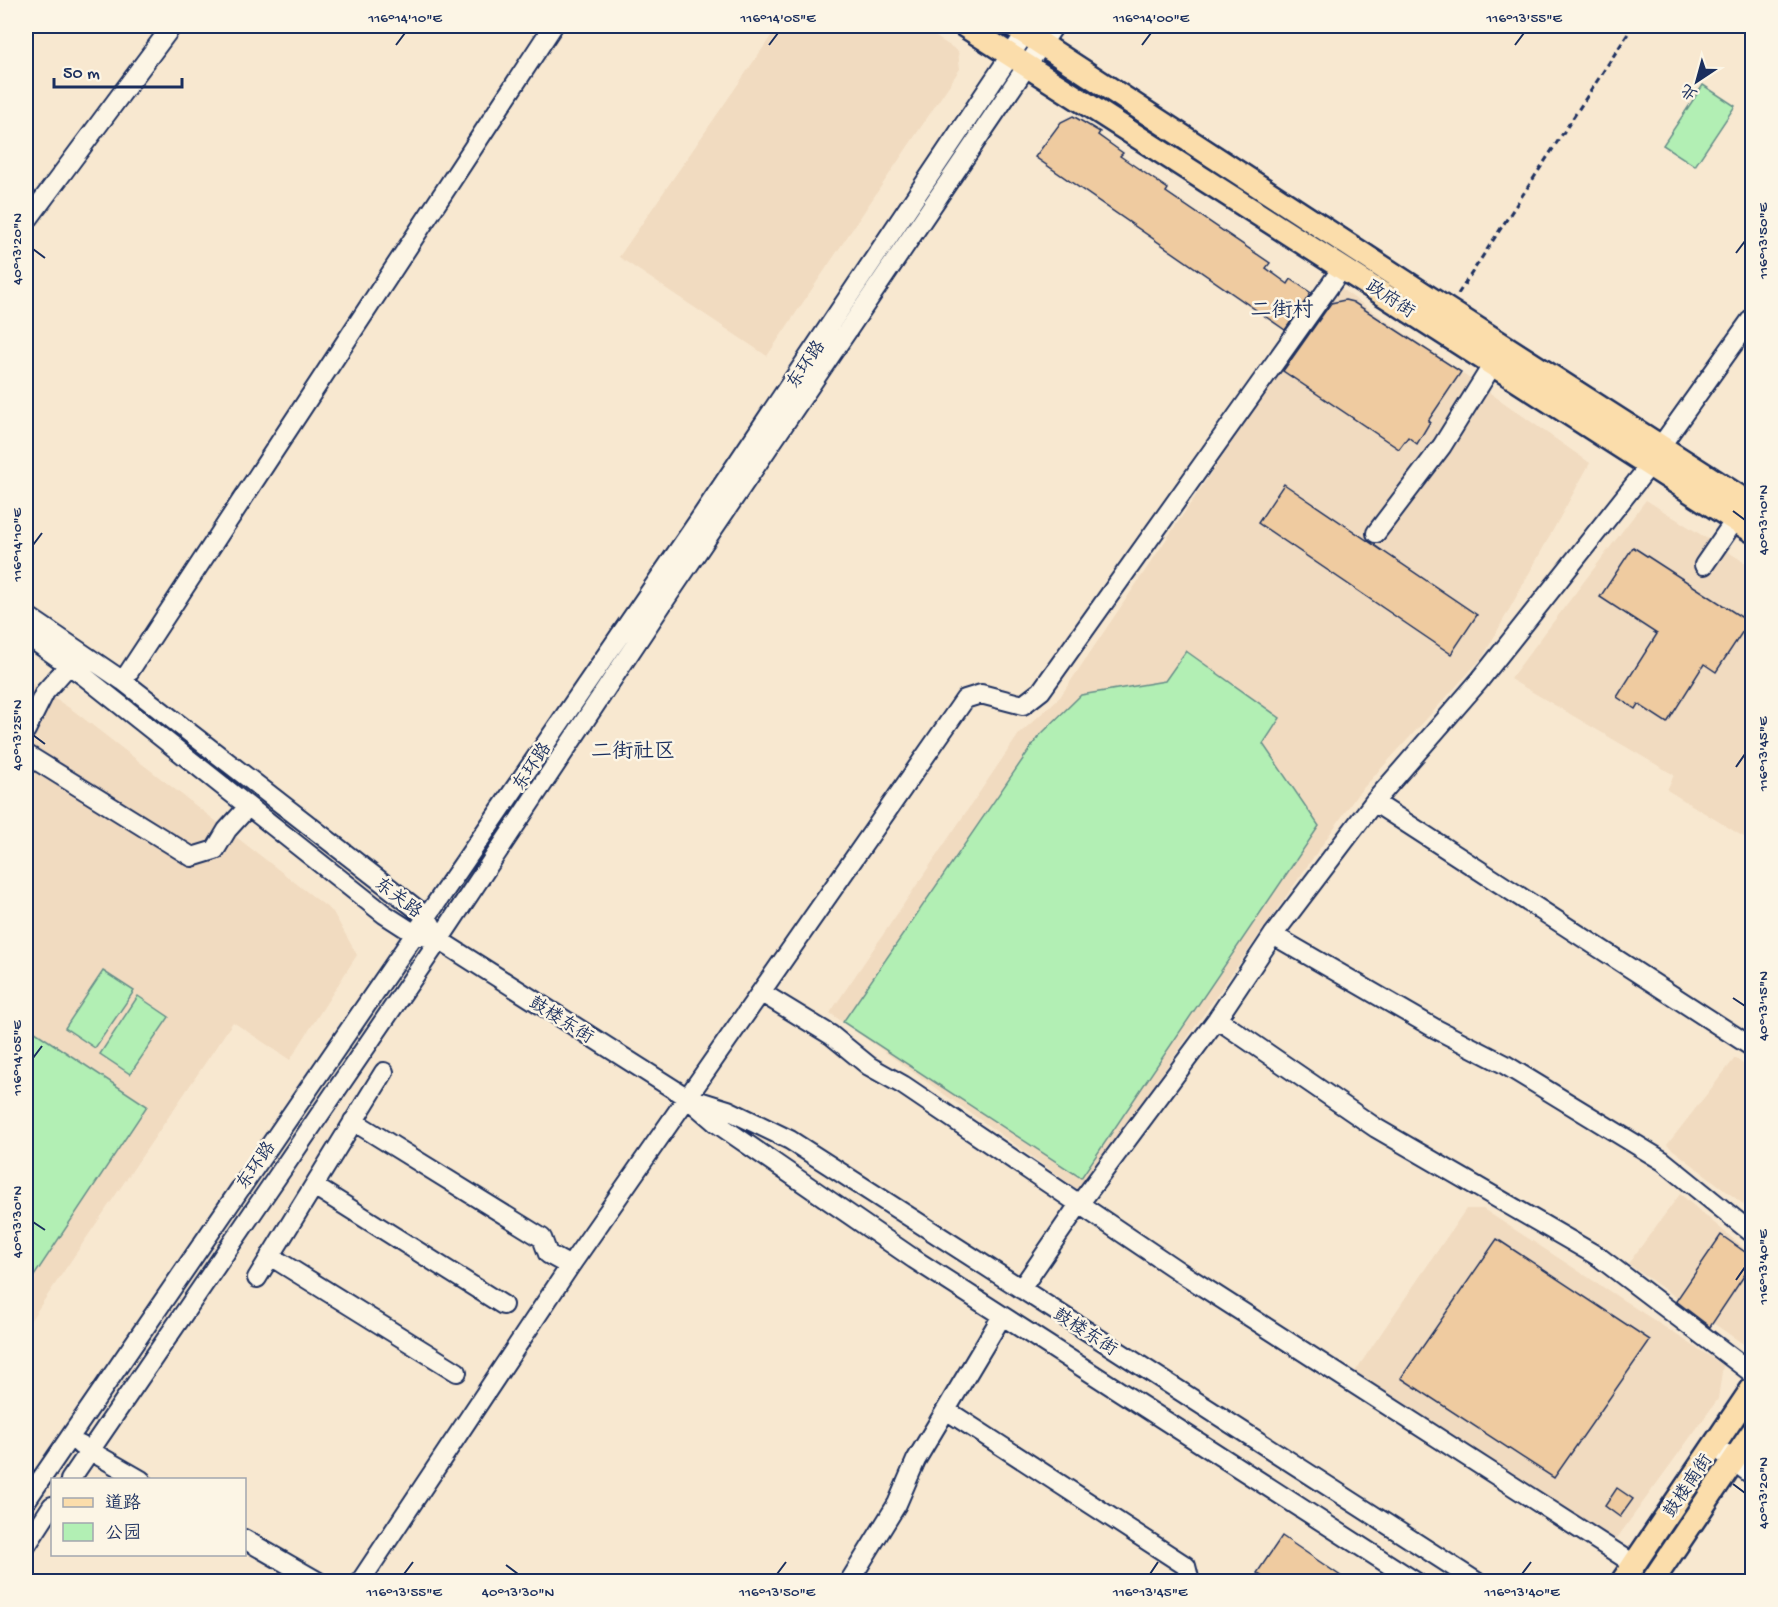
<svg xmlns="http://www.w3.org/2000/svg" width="1778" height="1607" font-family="'Gochi Hand','LXGW WenKai TC',sans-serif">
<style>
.built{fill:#f1dbc0}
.green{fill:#b2efb4;stroke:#668f89;stroke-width:1.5}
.building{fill:#efcba0;stroke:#1b2f5e;stroke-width:1.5}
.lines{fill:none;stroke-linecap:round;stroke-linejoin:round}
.minor-casing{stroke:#1b2f5e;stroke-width:22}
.major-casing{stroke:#1b2f5e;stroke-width:27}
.path{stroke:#1b2f5e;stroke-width:3;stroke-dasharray:6 4.5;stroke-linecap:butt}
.minor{stroke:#fcf5e5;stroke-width:18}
.major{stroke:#fbddab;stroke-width:22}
.ticks{fill:none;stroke:#1b2f5e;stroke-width:2}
.labels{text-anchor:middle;stroke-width:5;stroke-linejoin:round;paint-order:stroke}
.street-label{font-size:18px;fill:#1b2f5e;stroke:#fcf5e5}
.quarter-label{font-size:21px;fill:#1b2f5e;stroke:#fcf5e5}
.neatline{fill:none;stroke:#1b2f5e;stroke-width:2}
.ticks-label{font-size:15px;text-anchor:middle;fill:#1b2f5e}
</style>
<rect width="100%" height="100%" fill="#f8e8d0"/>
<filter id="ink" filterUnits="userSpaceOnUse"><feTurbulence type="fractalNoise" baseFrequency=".0167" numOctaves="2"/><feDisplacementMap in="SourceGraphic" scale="12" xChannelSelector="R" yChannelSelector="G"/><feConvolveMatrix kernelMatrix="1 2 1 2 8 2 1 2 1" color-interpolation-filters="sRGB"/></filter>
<g filter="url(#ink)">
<path class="built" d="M 778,26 L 919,26 L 958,51 L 960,69 L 767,356 L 619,257 Z
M 1337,286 L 1590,463 L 1483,657 L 1357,795 L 1080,1191 L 830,1013 L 1019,734 L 1060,697 Z
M 1646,500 L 1752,567 L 1752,842 L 1667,790 L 1674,775 L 1510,679 Z
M 26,680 L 74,711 L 333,912 L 357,955 L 290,1060 L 233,1022 L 26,1327 Z
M 1735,1058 L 1752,1071 L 1752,1211 L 1667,1145 Z
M 1680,1194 L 1752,1255 L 1752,1343 L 1749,1348 L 1628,1264 Z
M 1466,1209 L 1483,1209 L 1723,1365 L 1718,1399 L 1612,1545 L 1352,1376 Z"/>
<path class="green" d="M 1703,85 L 1735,106 L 1695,166 L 1663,145 Z
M 1186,651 L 1280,718 L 1263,744 L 1319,826 L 1081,1178 L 843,1022 L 1038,737 L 1081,695 L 1165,681 Z
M 103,971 L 134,991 L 95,1048 L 65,1028 Z
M 138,996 L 169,1017 L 130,1074 L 100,1054 Z
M 26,1026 L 147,1106 L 26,1288 Z"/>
<path class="building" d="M 1073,116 L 1100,132 L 1098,135 L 1123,153 L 1120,156 L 1168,189 L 1166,192 L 1270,263 L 1266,268 L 1288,284 L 1291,279 L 1311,293 L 1285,330 L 1035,157 L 1061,122 Z
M 1345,300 L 1353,302 L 1461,372 L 1428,421 L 1430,422 L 1417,444 L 1408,437 L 1399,449 L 1283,371 L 1331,303 Z
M 1284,484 L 1477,615 L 1451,654 L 1258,523 Z
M 1633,547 L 1749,622 L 1716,672 L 1704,664 L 1667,723 L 1638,704 L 1635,709 L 1617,697 L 1657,634 L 1600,597 Z
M 1721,1235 L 1752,1257 L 1752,1264 L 1710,1327 L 1676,1301 Z
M 1497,1239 L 1650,1340 L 1554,1478 L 1401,1378 Z
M 1617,1488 L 1633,1499 L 1620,1517 L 1605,1506 Z
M 1282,1536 L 1348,1581 L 1269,1581 L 1257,1573 Z"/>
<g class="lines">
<g class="minor-casing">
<path id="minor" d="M 26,222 L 172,26
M 1660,447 L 1752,318
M 1376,533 L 1442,446 L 1493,364
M 1704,565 L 1735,520
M 26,615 L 123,681 L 427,917 L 433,928
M 26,635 L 84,676 L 384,914 L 415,934 L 439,940 L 686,1097 L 715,1122 L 914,1259 L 1416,1582
M 123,681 L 553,26
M 26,730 L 45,692 L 69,665
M 26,754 L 192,857 L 215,850 L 227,830 L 248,807
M 1374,802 L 1752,1047
M 1273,935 L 1436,1029 L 1504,1064 L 1663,1161 L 1752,1233
M 762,993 L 831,1035 L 869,1066 L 903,1085 L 1180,1272 L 1634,1564
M 1217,1019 L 1376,1128 L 1599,1257 L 1752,1373
M 693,1099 L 728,1110 L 790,1140 L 1477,1582
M 353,1121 L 542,1238 L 548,1254 L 570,1266
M 314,1186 L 503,1305
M 270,1256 L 457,1372
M 257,1278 L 384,1072
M 1021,1289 L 1080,1203 L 1217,1019 L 1273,935 L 1374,802 L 1479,681 L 1649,466
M 946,1410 L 1186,1566 L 1190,1582
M 80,1445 L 141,1480
M 1714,1446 L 1752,1475
M 70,1480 L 439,940 L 663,603 L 1054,26
M 26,1501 L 699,520 L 1030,26
M 244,1539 L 319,1582
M 26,1546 L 52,1506
M 360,1582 L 570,1266 L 965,699 L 981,694 L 1023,705 L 1041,691 L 1343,267
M 849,1582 L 897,1504 L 916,1460 L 1002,1316"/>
</g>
<g class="major-casing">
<path id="major" d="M 965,26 L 1752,531
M 1014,26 L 1448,310 L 1752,505
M 1622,1582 L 1752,1389
M 1652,1582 L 1752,1433"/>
</g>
<path class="path" d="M 1458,294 L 1633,26"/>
<use href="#minor" class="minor"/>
<use href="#major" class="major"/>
</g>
</g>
<path class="ticks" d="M 396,45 L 405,33M 769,45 L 778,33M 1142,45 L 1151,33M 1515,45 L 1524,33M 33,249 L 45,258M 1736,253 L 1745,241M 1733,511 L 1745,520M 33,545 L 42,533M 33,735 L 45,744M 1736,767 L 1745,754M 1733,998 L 1745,1006M 33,1058 L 42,1046M 33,1222 L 45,1230M 1736,1280 L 1745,1267M 1733,1484 L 1745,1493M 506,1565 L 518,1574M 404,1574 L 413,1562M 777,1574 L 786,1562M 1150,1574 L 1158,1562M 1522,1574 L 1531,1562"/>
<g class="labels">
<g class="street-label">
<text transform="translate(1391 298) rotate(33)" y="6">政府街</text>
<text transform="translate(805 364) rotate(-56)" y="6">东环路</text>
<text transform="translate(531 766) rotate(-56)" y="6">东环路</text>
<text transform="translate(399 897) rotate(37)" y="6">东关路</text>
<text transform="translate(562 1019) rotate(32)" y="6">鼓楼东街</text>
<text transform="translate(255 1165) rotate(-55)" y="6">东环路</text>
<text transform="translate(1086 1331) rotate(33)" y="6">鼓楼东街</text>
<text transform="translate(1687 1485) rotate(-56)" y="6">鼓楼南街</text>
</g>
<g class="quarter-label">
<text x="1282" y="316">二街村</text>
<text x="633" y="757">二街社区</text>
</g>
</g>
<rect width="1778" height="1607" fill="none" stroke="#fcf5e5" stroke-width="66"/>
<rect x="51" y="1478" width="195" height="78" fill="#fcf5e5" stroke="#a2a6af" stroke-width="1.5"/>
<rect x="63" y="1498" width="30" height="9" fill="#fbddab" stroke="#a2a6af" stroke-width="1.5"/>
<text x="105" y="1508" font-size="18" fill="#1b2f5e">道路</text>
<rect x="63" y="1523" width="30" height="18" fill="#b2efb4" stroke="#a2a6af" stroke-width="1.5"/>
<text x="105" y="1538" font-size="18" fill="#1b2f5e">公园</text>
<g transform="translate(1697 81) rotate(216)" stroke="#fcf5e5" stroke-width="4.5" paint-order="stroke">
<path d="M0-4.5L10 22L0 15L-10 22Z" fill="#1b2f5e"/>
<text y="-9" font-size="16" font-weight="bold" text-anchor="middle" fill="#1b2f5e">北</text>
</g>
<path d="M54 78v9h128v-9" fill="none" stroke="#1b2f5e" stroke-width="3"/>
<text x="63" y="78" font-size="18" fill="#1b2f5e" stroke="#fcf5e5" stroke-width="4.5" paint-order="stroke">50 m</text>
<rect x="33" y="33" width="1712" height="1541" class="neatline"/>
<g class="ticks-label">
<text x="405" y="22">116°14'10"E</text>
<text x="778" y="22">116°14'05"E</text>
<text x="1151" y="22">116°14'00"E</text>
<text x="1524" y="22">116°13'55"E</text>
<text transform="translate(1762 241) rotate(-90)" y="5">116°13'50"E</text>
<text transform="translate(16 249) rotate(-90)" y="5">40°13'20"N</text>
<text transform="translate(1762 520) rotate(-90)" y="5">40°13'10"N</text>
<text transform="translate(16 545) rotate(-90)" y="5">116°14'10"E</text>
<text transform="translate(16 735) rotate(-90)" y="5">40°13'25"N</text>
<text transform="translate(1762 754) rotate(-90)" y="5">116°13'45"E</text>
<text transform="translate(1762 1006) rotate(-90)" y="5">40°13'15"N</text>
<text transform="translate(16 1058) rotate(-90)" y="5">116°14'05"E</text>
<text transform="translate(16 1222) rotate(-90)" y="5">40°13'30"N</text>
<text transform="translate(1762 1267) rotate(-90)" y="5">116°13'40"E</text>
<text transform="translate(1762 1493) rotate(-90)" y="5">40°13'20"N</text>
<text x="404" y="1596">116°13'55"E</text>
<text x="518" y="1596">40°13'30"N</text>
<text x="777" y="1596">116°13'50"E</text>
<text x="1150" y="1596">116°13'45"E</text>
<text x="1522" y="1596">116°13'40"E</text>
</g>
</svg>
